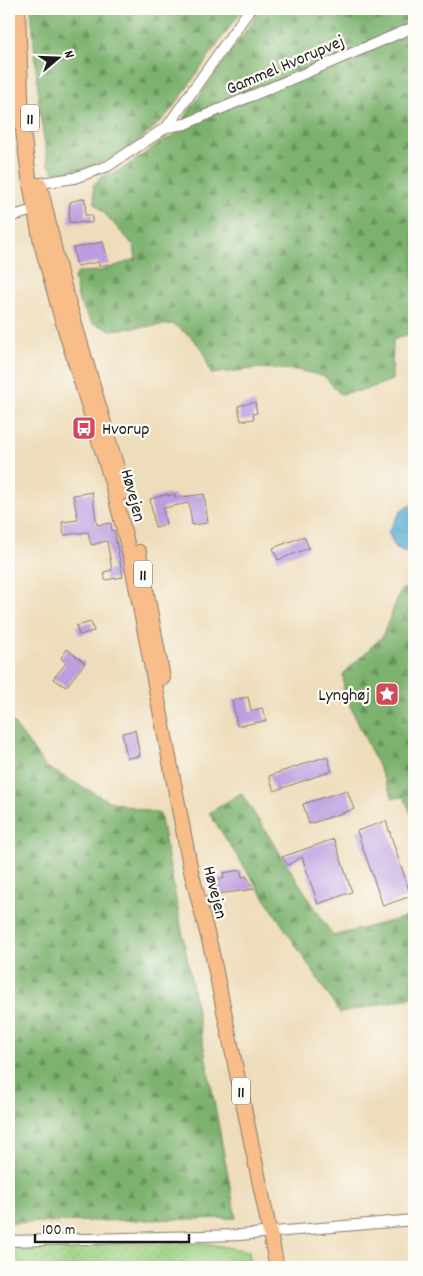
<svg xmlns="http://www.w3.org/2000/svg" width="423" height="1276" font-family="Dekko,sans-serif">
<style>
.grass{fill:url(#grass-dots);stroke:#5c764e}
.forest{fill:url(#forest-firs);stroke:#4c6745}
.water{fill:url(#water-ripples);stroke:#376275}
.building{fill:#bc9ee0}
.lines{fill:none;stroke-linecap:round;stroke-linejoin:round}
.minor-casing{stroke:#857c6c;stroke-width:12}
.major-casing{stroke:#857c6c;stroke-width:16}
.minor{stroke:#fff;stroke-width:10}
.major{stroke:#f8bd88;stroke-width:14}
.labels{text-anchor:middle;stroke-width:4.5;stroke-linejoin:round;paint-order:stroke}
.shield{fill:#fdfcf7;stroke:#605f5e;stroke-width:1}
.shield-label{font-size:16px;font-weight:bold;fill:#1c1c1c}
.street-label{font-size:18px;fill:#1c1c1c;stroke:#fdfcf7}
.poi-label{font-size:18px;fill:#1c1c1c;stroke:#fdfcf7;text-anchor:start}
</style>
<defs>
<pattern id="grass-dots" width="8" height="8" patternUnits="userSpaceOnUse" patternTransform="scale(1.25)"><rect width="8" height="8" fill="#9cd080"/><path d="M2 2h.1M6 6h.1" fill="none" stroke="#86b26e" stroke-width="1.8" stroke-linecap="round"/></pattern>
<pattern id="forest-firs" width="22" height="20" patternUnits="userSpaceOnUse" patternTransform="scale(1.25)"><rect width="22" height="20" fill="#7db26e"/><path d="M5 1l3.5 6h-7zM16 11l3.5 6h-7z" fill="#66905a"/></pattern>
<pattern id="water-ripples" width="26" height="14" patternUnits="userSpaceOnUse" patternTransform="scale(1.25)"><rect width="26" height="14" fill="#52a8ce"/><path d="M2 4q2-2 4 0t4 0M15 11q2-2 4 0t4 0" fill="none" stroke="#4388a6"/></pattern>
</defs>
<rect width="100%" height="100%" fill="#fdfcf7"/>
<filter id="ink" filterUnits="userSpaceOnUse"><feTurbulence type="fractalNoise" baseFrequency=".02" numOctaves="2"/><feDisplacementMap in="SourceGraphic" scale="10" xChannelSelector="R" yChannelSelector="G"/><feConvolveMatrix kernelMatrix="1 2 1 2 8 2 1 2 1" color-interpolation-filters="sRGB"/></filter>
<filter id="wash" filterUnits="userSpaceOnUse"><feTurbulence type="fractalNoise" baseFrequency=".0096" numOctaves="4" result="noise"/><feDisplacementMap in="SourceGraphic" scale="20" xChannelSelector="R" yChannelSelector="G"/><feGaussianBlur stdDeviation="1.12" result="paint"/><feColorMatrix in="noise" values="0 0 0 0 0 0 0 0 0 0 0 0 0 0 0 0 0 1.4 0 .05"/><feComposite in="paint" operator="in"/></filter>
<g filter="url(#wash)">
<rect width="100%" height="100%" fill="#edb"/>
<path class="grass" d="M 204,1243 L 249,1251 L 251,1267 L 9,1267 L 9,1246 Z"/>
<path class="forest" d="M 9,9 L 10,116 L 9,117 Z
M 31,9 L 243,9 C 230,26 217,44 205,62 C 194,76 185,92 174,106 C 145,142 101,172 54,172 L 48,164 L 40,113 Z
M 261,9 L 414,9 L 414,336 L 411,333 L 393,340 L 392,380 L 365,390 L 340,394 L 324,376 L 297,370 L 261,368 L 211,374 L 203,350 L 190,336 L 173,324 L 111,330 L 92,323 L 79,302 L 74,277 L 79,272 L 100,271 L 136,259 L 134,246 L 95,203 L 93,185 L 100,178 L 122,169 L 143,155 L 160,142 L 174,136 L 189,111 Z
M 414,584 L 414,821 L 404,797 L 393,798 L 344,693 L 343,674 L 382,637 L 401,590 Z
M 9,717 L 46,767 L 109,801 L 160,814 L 236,1218 L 9,1223 Z
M 241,793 L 333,936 L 414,915 L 414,997 L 340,1013 L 209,813 Z"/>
<path class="water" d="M 414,504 L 414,557 L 395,547 L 388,532 L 402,509 Z"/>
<g id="blocks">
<path class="building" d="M 85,198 L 84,202 L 86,202 L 85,215 L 92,215 L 92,223 L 69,222 L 70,202 Z
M 103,242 L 109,264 L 99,266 L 98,262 L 77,266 L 73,248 Z
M 255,402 L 257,413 L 253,414 L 254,419 L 241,421 L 238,406 Z
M 92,492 L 97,525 L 111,523 L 112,531 L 114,530 L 123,577 L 105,580 L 104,572 L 112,570 L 107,541 L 91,545 L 88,532 L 64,535 L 62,522 L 78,520 L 73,495 Z
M 168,494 L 168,496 L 175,494 L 175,498 L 204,494 L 208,523 L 192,525 L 189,503 L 163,508 L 166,525 L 155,527 L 150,499 Z
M 304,536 L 309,548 L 278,560 L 273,548 Z
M 91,622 L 94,631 L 79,635 L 76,626 Z
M 67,649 L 85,663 L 66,687 L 53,679 L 66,663 L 61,658 Z
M 248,697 L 251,711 L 262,708 L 266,721 L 237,726 L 232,700 Z
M 135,730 L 140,756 L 127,758 L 122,733 Z
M 327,756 L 332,771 L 274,791 L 269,776 Z
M 347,790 L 354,809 L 309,824 L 303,804 Z
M 386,821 L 411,896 L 383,906 L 357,831 Z
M 334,839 L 352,892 L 318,904 L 302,857 L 288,865 L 282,857 Z
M 241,870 L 242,877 L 246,876 L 254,889 L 218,894 L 215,880 L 224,878 L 223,873 Z"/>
</g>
</g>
<g filter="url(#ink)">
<use href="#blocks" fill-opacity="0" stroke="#857c6c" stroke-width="1"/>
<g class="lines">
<g class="minor-casing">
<path id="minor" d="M 167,127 L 185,124 L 414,27
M 34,184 L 74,178 L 108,166 L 167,127 L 250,9
M 9,217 L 41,208
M 9,1241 L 240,1235 L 414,1220"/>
</g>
<g class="major-casing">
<path id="major" d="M 18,9 L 22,123 L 30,184 L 41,243 L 60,313 L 112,483 L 130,555 L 191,871 L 211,948 L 277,1267
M 40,185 L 60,273 L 124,492
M 139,552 L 163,678"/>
</g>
<use href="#minor" class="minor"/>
<use href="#major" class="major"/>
</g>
</g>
<defs>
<g id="bus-square" transform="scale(1.25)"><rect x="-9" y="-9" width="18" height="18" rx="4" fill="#d1495b" stroke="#fdfcf7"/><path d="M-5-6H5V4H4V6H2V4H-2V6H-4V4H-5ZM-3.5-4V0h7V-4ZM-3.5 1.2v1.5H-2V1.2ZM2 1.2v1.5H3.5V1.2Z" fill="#fff"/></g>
<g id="sight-square" transform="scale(1.25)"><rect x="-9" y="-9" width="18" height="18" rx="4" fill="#d1495b" stroke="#fdfcf7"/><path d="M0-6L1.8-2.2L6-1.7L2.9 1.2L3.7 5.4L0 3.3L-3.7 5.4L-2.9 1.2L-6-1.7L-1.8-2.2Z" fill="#fff"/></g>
</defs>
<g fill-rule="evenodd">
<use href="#bus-square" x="84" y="428"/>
<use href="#sight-square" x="387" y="694"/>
</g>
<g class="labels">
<g class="shield">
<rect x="21" y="104.5" width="18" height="27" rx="4"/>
<rect x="134" y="560.5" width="18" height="27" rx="4"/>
<rect x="232" y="1077.5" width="18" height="27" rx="4"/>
</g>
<g class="shield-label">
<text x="30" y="124">11</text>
<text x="143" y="580">11</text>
<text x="241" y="1097">11</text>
</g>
<g class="street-label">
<text transform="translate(285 64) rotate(-23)" y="6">Gammel Hvorupvej</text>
<text transform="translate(134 495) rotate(75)" y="6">Høvejen</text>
<text transform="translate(216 892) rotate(76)" y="6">Høvejen</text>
</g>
<g class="poi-label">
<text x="102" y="434">Hvorup</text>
<text x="370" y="700" text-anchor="end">Lynghøj</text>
</g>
</g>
<rect width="423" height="1276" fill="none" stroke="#fdfcf7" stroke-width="30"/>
<g transform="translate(58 58) rotate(71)" stroke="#fdfcf7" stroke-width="4" paint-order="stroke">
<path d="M0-4L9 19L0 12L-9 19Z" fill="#1c1c1c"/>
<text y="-8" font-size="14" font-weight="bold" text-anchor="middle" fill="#1c1c1c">N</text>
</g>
<path d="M35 1234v8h154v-8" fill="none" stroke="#1c1c1c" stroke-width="2.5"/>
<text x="42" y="1234" font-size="15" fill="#1c1c1c" stroke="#fdfcf7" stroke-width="4" paint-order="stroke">100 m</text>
</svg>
